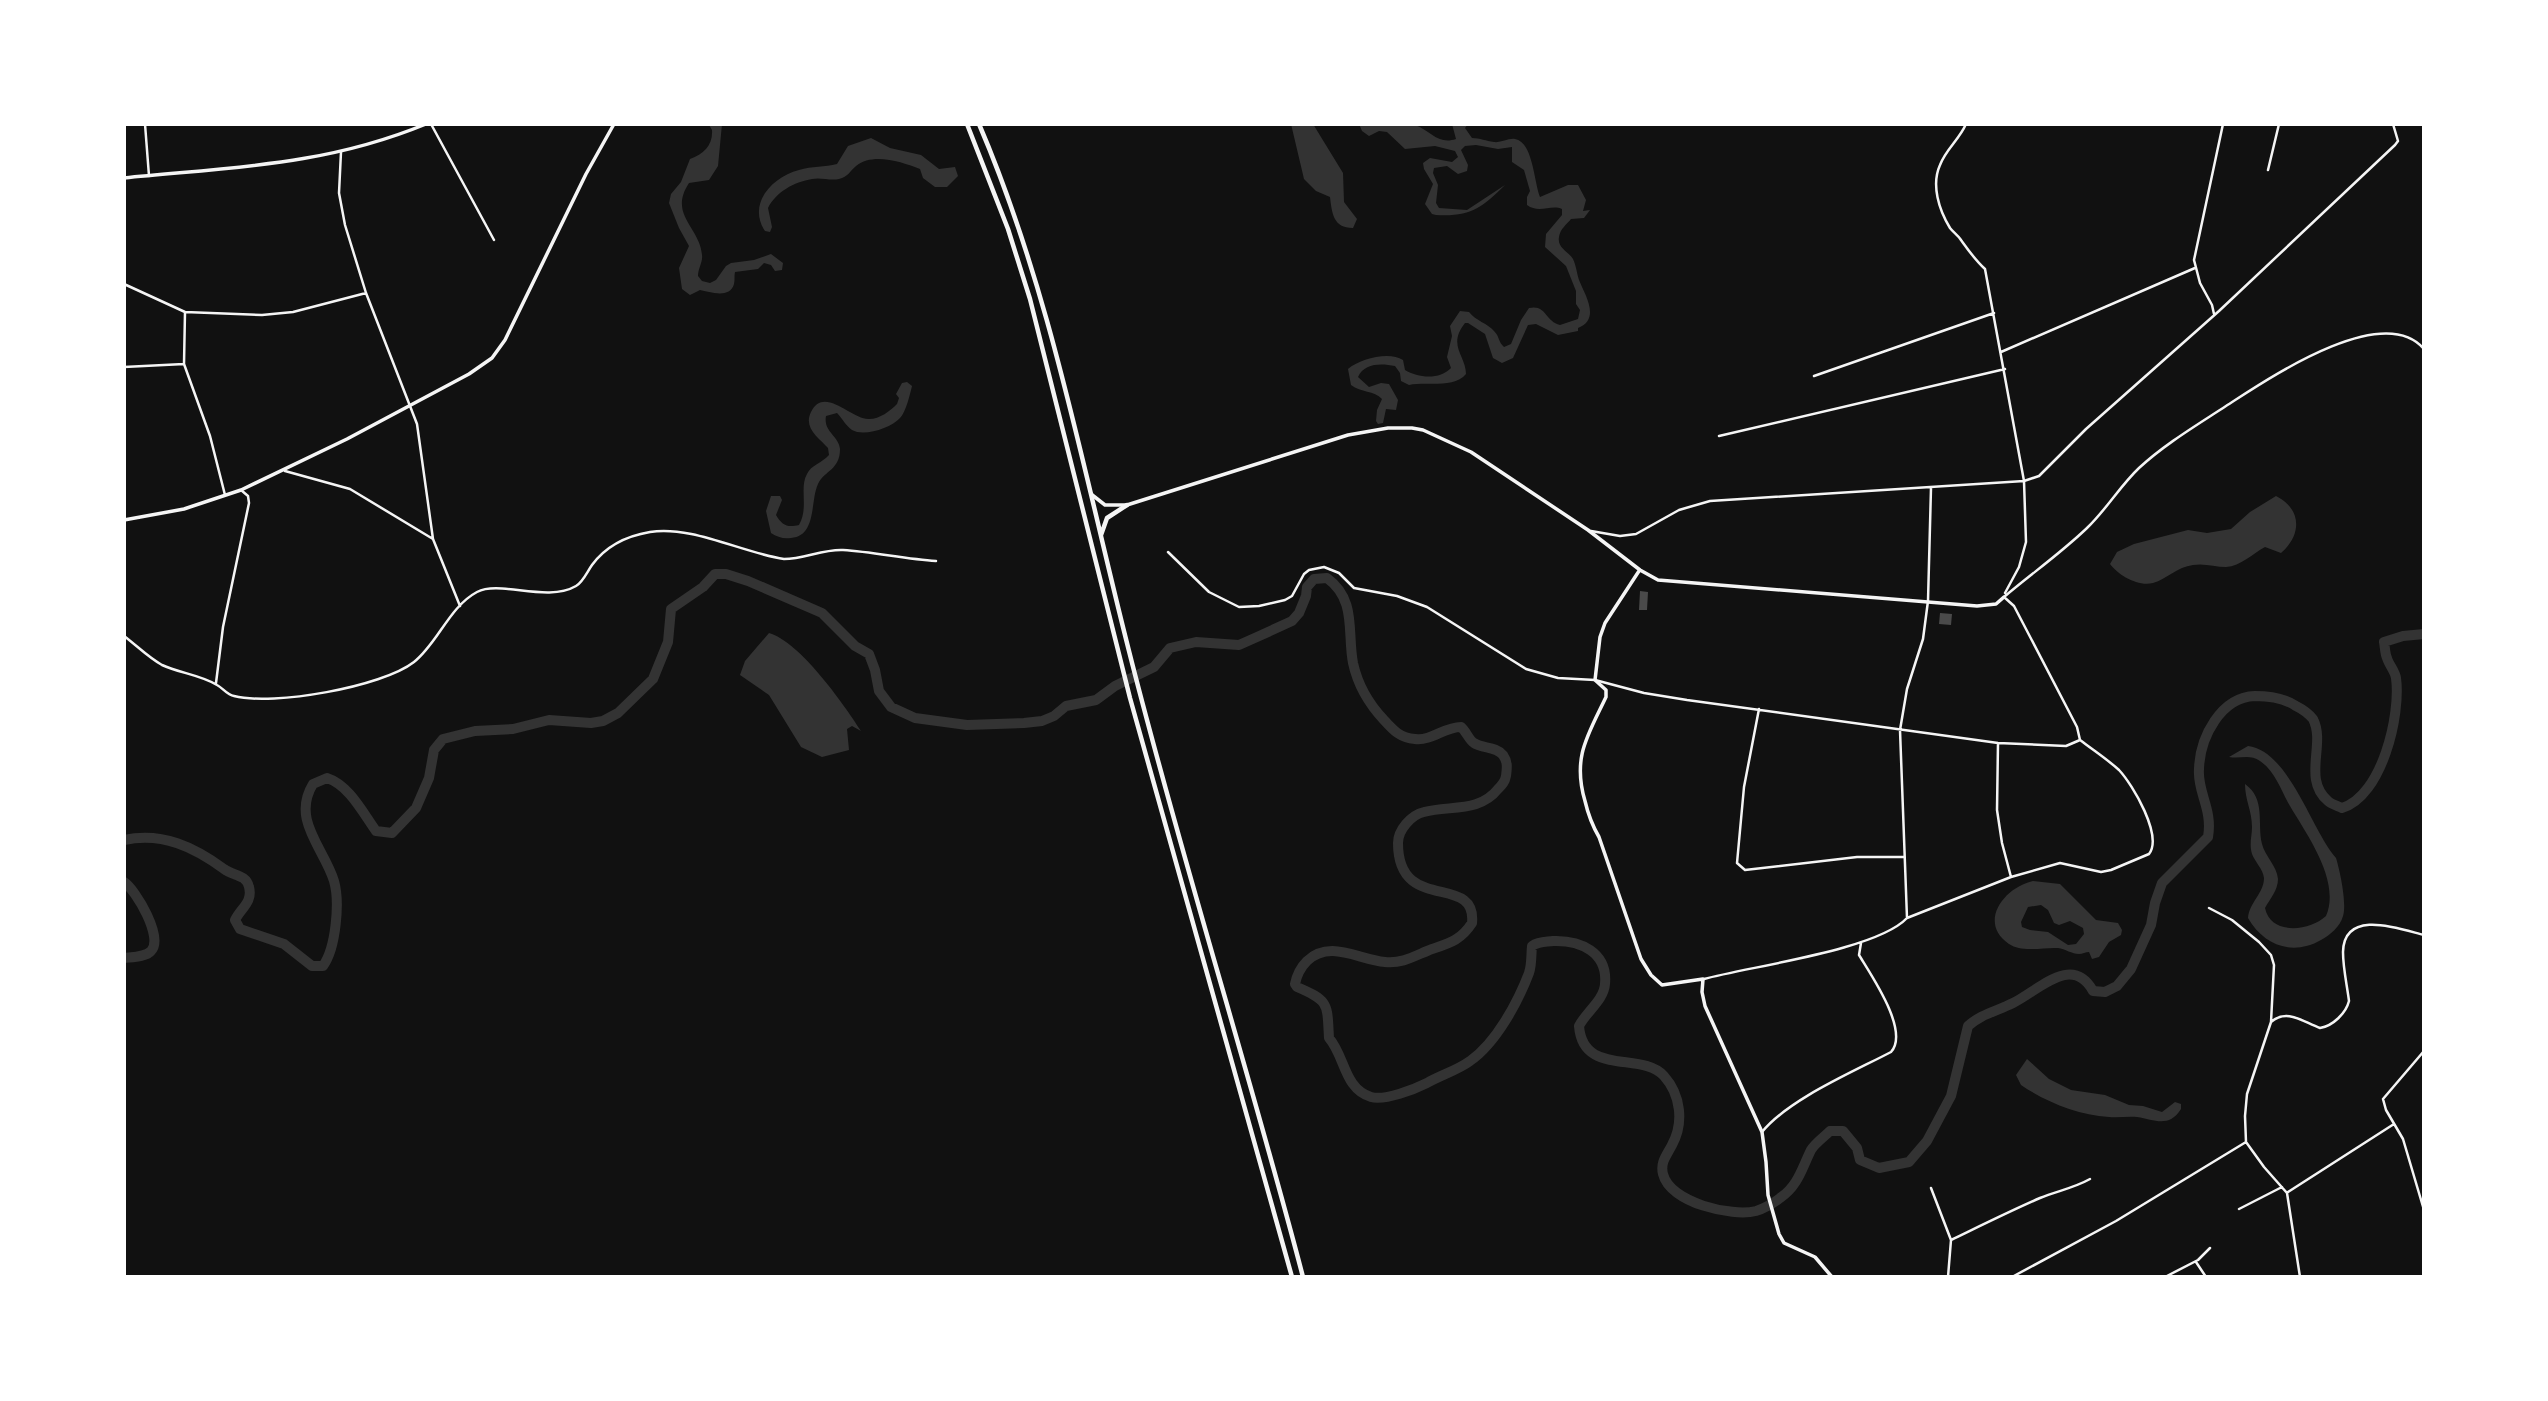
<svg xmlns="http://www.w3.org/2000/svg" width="2548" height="1401" font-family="'Alegreya Sans',sans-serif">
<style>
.water{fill:#333;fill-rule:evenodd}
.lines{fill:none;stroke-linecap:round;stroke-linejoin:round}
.stream{stroke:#333;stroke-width:2}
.river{stroke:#333;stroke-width:10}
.building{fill:#4a4a4a}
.minor{stroke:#f5f5f5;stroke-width:2.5}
.tertiary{stroke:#f5f5f5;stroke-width:3.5}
.trunk{stroke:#f5f5f5;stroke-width:4.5}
</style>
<rect width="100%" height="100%" fill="#111"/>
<path class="water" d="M 705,124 L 722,124 L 718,166 L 709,180 L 689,183 C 668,215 700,227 702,255 C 703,262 698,268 698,276 L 702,281 L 710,283 L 716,280 L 726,266 L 731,263 L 754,260 L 771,254 L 783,263 L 782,270 L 775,271 L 771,265 L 764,263 L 758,269 L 735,272 C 734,276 735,280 734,284 C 730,299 710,292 700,290 L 690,295 L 682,289 L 679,268 L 689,246 L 679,228 L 669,203 L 671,194 L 681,182 L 690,159 C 704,154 713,145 712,130 L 709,125 Z
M 1291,124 L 1313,124 L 1343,173 L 1344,202 L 1357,219 L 1353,228 C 1333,228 1332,213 1330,197 L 1316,191 L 1304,179 Z
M 1359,124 C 1374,124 1403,121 1415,125 C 1431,131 1438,145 1456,139 L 1452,124 L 1468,124 L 1465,128 L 1472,138 C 1480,138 1486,141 1494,142 C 1501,143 1508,138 1515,139 C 1533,142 1534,182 1540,197 L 1568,185 L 1578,185 L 1586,200 L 1583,211 L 1590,210 L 1584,218 L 1571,219 C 1567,224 1560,229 1559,237 C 1557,248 1568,251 1573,259 C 1576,265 1577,274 1579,280 C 1585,295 1601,319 1578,328 L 1578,331 L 1558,335 L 1536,324 L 1528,325 L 1513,358 L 1502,363 L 1493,358 L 1485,334 L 1468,323 L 1465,323 C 1447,346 1466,355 1466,374 C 1454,389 1426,381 1409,385 L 1401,381 L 1400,373 L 1395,366 C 1381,363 1364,363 1358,377 L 1369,387 L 1381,383 L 1389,384 L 1398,400 L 1396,410 L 1386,409 L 1383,423 L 1378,424 L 1376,421 L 1377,410 L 1382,399 C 1374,390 1361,393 1351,385 L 1348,369 C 1360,359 1389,351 1403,360 L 1405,370 C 1418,378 1440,380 1451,368 L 1447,357 L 1452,336 L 1450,326 L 1460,311 L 1469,312 C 1476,321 1487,323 1494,331 C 1500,337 1498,342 1504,347 L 1511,344 L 1521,320 L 1529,308 C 1546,304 1545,321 1560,325 L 1578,319 L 1580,310 L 1576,304 L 1576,291 L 1566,266 L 1545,247 L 1546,234 L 1562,215 L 1562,209 C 1551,204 1539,214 1527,205 L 1527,197 L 1530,191 L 1524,170 L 1512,162 L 1512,147 L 1498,149 L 1476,145 L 1465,146 L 1461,150 L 1468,165 L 1467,171 L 1458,174 L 1447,166 L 1434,168 L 1433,173 L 1438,185 L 1436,203 L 1439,208 L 1467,210 L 1505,185 C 1482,208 1470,217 1436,215 L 1432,214 L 1425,204 L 1433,184 L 1424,169 L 1423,163 L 1430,158 L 1452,162 L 1458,157 L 1455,151 L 1435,146 L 1405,149 L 1387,132 L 1379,131 L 1369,136 L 1362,131 Z
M 871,138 L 890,148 L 921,155 L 939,169 L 955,167 L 958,176 L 947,187 L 935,187 L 923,178 L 920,169 C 902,162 873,152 856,166 C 850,171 848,177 839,179 C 830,181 821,177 812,179 C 794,182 776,192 768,208 L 772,227 L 770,232 L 765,231 C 747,204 772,177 799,170 C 812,166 825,167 837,164 L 848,146 Z
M 907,382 L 912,386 C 910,394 906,412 900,418 C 891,428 864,437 852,430 C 846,426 842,418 837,413 L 826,416 C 823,432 839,436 840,449 C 840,470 825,470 818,484 C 810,501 817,536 791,538 C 783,539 777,537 771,533 L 766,511 L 771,496 L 780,496 L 782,500 L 776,515 C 782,525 787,528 799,525 C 809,508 799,488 807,474 C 811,465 822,463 829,455 L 828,448 C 819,438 803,428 811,412 C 824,385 852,420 869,419 C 880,419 890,411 897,404 L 899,398 L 896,394 L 902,383 Z
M 2276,496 C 2302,509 2302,535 2281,553 L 2265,547 C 2252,554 2241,566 2226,567 C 2215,567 2205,563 2193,565 C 2177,567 2167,579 2153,583 C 2138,587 2118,575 2110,564 L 2117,552 L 2134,544 L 2188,530 L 2207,533 L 2231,529 L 2250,512 Z
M 769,633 C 800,642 843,703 861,731 L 852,726 L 847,729 L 849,750 L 822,757 L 801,747 L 769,695 L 740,675 L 745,661 Z
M 2248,746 C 2289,751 2311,829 2336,858 C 2340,871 2347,903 2343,916 C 2340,927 2330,935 2321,940 C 2293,956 2264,946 2248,918 C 2249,903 2264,893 2264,878 C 2263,869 2255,862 2252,854 C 2249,844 2252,836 2252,827 C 2252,811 2245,800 2245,784 C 2266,799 2257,823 2262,844 C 2265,856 2277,866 2278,879 C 2278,890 2270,899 2265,908 C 2271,936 2310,931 2326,916 C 2341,881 2307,835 2290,806 C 2281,791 2276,772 2260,761 C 2250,754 2241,759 2229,757 Z
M 2033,881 L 2060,884 L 2096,920 L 2118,923 L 2122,930 L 2121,935 L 2109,942 L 2099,957 L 2092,959 L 2089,952 C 2086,952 2082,954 2079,954 C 2072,954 2065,949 2058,948 C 2043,947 2022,953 2009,944 C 1977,922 2005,887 2033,881 ZM 2041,905 L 2048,910 L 2054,923 L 2059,925 L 2070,921 L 2083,928 L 2084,934 L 2076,944 L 2068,945 L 2048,932 L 2030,930 L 2022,927 L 2021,922 L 2028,907 Z
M 2027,1059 L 2049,1079 L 2071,1090 L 2105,1095 L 2129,1105 L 2143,1106 L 2162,1112 L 2175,1102 L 2181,1104 L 2181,1109 C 2169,1128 2155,1120 2137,1117 C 2128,1116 2118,1118 2109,1117 C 2078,1115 2046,1102 2021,1085 L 2016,1075 Z"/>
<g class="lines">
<path class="stream" d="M 1585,1277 L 1585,1276"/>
<path class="river" d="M 124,840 C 163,832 194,847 224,869 C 233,876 246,874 249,887 C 253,902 241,908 235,920 L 240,929 L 284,944 L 312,966 L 323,966 C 336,948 340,902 334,881 C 324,848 291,820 313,784 L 327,778 C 349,785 363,813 376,831 L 392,833 L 416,808 L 429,778 L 434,750 L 443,739 L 475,731 L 513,729 L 549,720 L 591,723 L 603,721 L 618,713 L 653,679 L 668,642 L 671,609 L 703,587 L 715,574 L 726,574 L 748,581 L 822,613 L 855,646 L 869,654 L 875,670 L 879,691 L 891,707 L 915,718 L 967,725 L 1024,723 L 1042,721 L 1054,716 L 1066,706 L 1096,700 L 1115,686 L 1154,667 L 1170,648 L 1196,642 L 1239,645 L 1257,637 L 1292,621 L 1299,613 L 1306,596 L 1307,587 L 1314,579 L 1327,578 C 1357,600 1347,632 1353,663 C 1358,686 1368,703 1384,720 C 1393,730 1400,738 1415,739 C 1432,741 1444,727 1461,727 C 1466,731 1469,740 1474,743 C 1483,749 1495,746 1503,755 C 1508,762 1507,768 1506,776 C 1505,782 1502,785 1498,789 C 1479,813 1450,805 1424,812 C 1411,815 1398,830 1398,843 C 1398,915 1477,872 1472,923 C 1461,940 1450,943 1432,949 C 1416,955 1403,964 1385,962 C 1359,960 1330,939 1307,961 C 1300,968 1297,974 1295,984 L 1297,987 C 1330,1001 1327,1004 1329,1038 C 1345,1056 1344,1089 1371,1097 C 1385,1101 1415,1089 1427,1083 C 1441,1075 1458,1070 1470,1061 C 1496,1043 1518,1002 1529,973 C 1532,964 1531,955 1532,946 C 1539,941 1545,942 1553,941 C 1580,940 1608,952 1605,984 C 1604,1000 1586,1012 1579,1026 C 1583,1077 1642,1051 1664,1076 C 1681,1095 1684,1123 1672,1145 C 1667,1155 1660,1162 1663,1174 C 1670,1203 1732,1217 1756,1211 C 1763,1209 1774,1203 1780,1198 C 1798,1186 1802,1168 1811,1150 C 1815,1143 1824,1137 1830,1131 L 1843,1131 L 1857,1148 L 1860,1160 L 1879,1168 L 1909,1162 L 1927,1141 L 1951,1096 L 1968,1026 C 1981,1014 1997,1011 2013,1003 C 2038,991 2072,953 2093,991 L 2105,992 L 2117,986 L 2131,969 L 2151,925 L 2155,903 L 2162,883 L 2208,837 C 2213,809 2197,792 2199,769 C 2200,737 2221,697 2255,696 C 2269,696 2284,698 2296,706 C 2302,709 2309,714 2313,719 C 2326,744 2302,779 2328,801 C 2331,804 2338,806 2342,808 C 2382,796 2401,715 2396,678 C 2395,671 2389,665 2387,658 C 2385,654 2385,647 2384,642 L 2403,636 L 2424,634
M 124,882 C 136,890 164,938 151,951 C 146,957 132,957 124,958"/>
</g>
<path class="building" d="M 1640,591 L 1648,592 L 1647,610 L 1639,610 Z
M 1940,613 L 1952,614 L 1951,625 L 1939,624 Z"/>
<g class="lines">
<path class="minor" d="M 145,124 L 149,176
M 431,124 L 494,240
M 1966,124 C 1959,140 1946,149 1940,165 C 1931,185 1939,210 1950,228 C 1953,232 1958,235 1961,240 C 1969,251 1975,260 1985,269 L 2024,481 L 2026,542 L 2019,567 L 2005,593
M 341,152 L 339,193 L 345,225 L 366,293 L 417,424 L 433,539 L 460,606
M 2268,170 L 2279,124
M 124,284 L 185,312 L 262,315 L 293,312 L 366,293
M 185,312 L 184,364 L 210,436 L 225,495
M 2214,314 L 2212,305 L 2200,283 L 2194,260 L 2223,124
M 2001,352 L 2195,268
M 124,367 L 184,364
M 1814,376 L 1994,313
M 1719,436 L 2005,369
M 285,471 L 350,489 L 433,539
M 1591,531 L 1620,536 L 1636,534 L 1679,510 L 1710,501 L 2024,481 L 2039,476 L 2086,429 L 2219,311 L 2395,145 L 2398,141 L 2393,124
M 1168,552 L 1209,592 L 1239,607 L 1259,606 L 1285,600 L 1292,596 L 1304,574 L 1309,570 L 1324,567 L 1339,573 L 1354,588 L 1397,596 L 1427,607 L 1526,669 L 1558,678 L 1595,680 L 1644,693 L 1687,700 L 1998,743 L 2066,746 L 2080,740
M 2004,597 C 2031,574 2061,553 2087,528 C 2106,510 2120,486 2139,468 C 2165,444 2197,425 2226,406 C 2265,381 2382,300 2424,349
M 124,636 C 136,645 149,658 162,665 C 179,673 201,675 217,685 C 223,688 227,695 234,696 C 273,706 382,687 414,662 C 438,643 449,607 477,592 C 500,580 547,603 576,586 C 583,582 587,572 592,565 C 606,546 626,536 650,532 C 691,525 743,553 784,559 C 804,559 823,549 843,550 C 874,552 905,559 936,561
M 216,683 L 223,627 L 249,503 L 248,496 L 241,490
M 1759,709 L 1744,787 L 1737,863 L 1745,870 L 1857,857 L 1903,857
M 1998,743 L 1997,810 L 2002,843 L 2011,877
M 1907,918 L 1900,730 L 1907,689 L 1923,639 L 1928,601 L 1931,488
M 1704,979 C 1752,966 1877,950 1907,918 L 2011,877 L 2060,863 L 2101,872 L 2111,870 L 2149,854 C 2163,836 2133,785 2119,770 C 2107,759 2093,750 2080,740 L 2077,727 L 2014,606 L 2004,597
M 2271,1022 C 2287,1008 2303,1022 2320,1028 C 2333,1026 2346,1013 2349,1001 C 2347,985 2343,968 2343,952 C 2344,908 2400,929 2424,935
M 2424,1051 L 2383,1099 L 2386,1110 L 2403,1139 L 2424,1210
M 1762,1132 C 1789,1099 1853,1072 1891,1052 C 1910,1031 1871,975 1859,955 L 1861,943
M 2246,1142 L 2264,1167 L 2287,1193 L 2300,1277
M 1931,1188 L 1951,1240 L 1948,1277
M 2288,1192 L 2394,1124
M 2239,1209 L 2282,1187
M 1951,1240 C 1980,1226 2010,1211 2040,1198 C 2057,1191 2074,1188 2090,1179
M 2196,1262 L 2206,1277
M 2012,1277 L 2116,1221 L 2246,1142 L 2245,1116 L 2247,1094 L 2271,1022 L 2274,965 L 2271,955 L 2259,942 L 2232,920 L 2209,908
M 2165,1277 L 2198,1260 L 2210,1248"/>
<path class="tertiary" d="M 124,178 C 232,167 324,166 426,124
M 1091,494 L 1105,505 L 1127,505 L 1348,435 L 1388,428 L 1412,428 L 1423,430 L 1471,452 L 1588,530 L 1640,570 L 1658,580 L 1977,606 L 1996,604 L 2004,597
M 124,520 L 184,509 L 241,490 L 347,439 L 469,374 L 492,358 L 505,340 L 586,174 L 614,124
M 1639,571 L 1605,623 L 1600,637 L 1595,680 L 1606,690 L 1606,697 C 1588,735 1572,757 1585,801 C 1588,814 1592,825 1599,837 L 1641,959 L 1651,975 L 1662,985 L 1703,979 L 1702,992 L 1705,1006 L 1762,1132 L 1766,1162 L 1768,1195 L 1779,1234 L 1784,1243 L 1815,1257 L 1832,1277"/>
<path class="trunk" d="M 967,124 L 1008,229 L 1030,299 L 1130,698 L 1292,1277
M 979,124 C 1051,292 1084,475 1129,651 C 1182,861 1248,1067 1303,1277
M 1101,535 L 1107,518 L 1127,505"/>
</g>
<rect width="2548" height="1401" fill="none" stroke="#ffffff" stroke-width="252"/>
</svg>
